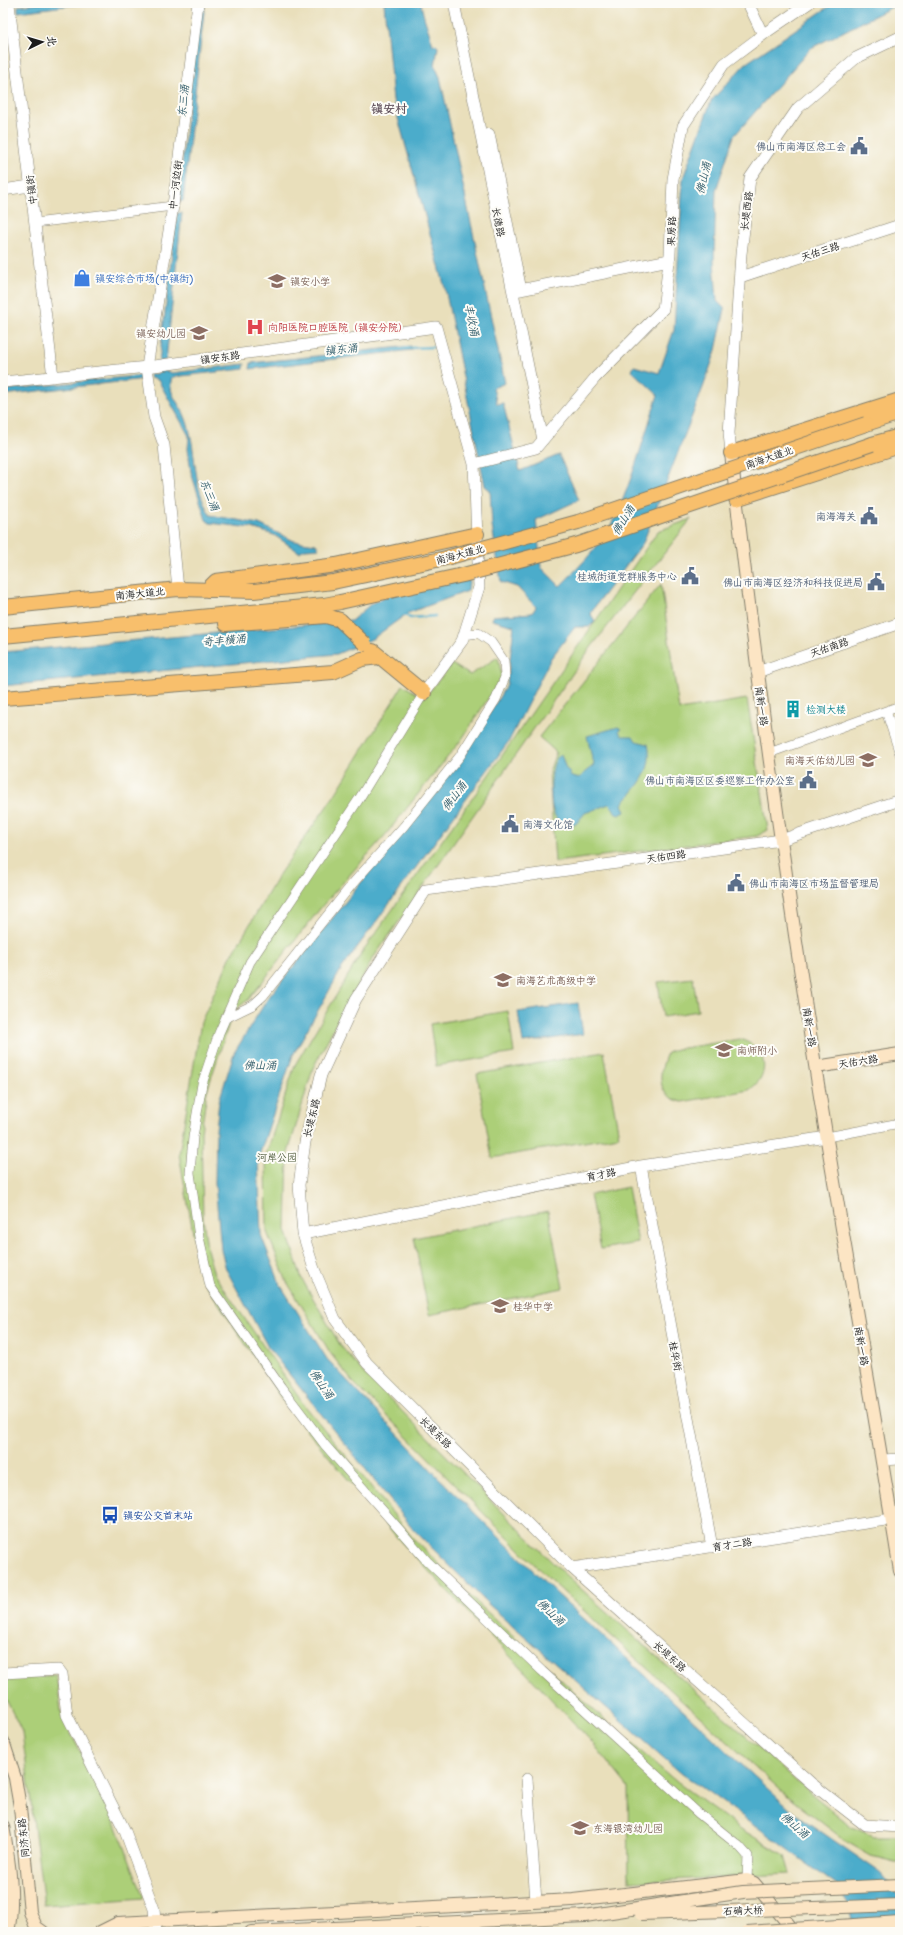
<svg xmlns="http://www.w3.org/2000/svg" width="903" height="1935" font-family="'Shantell Sans','LXGW WenKai TC',sans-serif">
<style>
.green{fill:#accf78;stroke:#64764a}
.water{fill:#4caccb;stroke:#346474}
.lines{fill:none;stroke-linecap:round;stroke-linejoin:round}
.stream{stroke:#4caccb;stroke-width:2.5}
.minor-casing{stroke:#827e6c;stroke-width:10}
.tertiary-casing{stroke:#827e6c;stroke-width:12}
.secondary-casing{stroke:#827e6c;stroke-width:14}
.trunk-casing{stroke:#827e6c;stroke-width:16}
.minor{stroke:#fff;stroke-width:9}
.tertiary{stroke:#fff;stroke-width:11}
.secondary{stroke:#fce5c4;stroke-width:12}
.trunk{stroke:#f8bf6c;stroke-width:14}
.secondary-bridge-casing{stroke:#827e6c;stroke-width:14;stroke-linecap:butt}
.trunk-bridge-casing{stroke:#827e6c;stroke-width:16;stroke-linecap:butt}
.secondary-bridge{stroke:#fce5c4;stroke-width:12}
.trunk-bridge{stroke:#f8bf6c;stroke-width:14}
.labels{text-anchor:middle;stroke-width:4;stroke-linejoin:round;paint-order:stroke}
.service-label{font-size:10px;fill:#4e5e75;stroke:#fdfcf7;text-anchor:end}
.street-label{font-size:10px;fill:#1c1c1c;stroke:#fdfcf7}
.shop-label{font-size:10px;fill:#366cbe;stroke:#fdfcf7;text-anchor:start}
.education-label{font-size:10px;fill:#785e54;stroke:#fdfcf7;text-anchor:start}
.health-label{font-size:10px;fill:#be3a42;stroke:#fdfcf7;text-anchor:start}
.culture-label{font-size:10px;fill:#0d838f;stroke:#fdfcf7;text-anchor:start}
.park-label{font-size:10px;fill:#4e5b3c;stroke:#fdfcf7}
.transit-label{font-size:10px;fill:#164399;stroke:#fdfcf7;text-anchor:start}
.water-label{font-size:11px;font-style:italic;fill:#325d6b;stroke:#fdfcf7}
.quarter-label{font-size:12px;font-weight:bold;fill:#5d4d58;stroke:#fdfcf7}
</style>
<rect width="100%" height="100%" fill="#fdfcf7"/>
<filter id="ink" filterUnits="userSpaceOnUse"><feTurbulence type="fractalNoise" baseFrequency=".025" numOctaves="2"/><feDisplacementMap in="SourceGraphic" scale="8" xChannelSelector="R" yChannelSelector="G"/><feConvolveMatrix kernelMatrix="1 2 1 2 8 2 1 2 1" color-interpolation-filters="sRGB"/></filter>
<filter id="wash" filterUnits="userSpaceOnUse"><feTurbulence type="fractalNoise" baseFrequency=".012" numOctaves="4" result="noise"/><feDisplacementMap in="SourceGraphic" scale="16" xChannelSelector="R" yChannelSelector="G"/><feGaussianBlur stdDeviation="0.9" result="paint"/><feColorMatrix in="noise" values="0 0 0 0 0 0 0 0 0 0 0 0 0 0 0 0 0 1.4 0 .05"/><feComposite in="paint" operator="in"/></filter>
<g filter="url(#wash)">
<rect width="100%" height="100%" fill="#e9dfbb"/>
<path class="green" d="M 691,519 L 589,650 L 374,957 L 339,1018 L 313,1068 L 288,1153 L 286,1230 L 302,1279 L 340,1345 L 362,1371 L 561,1571 L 796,1781 L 852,1827 L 873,1836 L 900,1836 L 900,1862 L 895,1862 L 871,1856 L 847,1842 L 787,1796 L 548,1578 L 352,1381 L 331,1354 L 287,1282 L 267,1232 L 266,1155 L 295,1065 L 362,952 L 474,796 L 658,531 Z
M 661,584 L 679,710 L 747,699 L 768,830 L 757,836 L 555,862 L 549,772 L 556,752 L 539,737 Z
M 498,657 L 502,677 L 462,739 L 387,833 L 323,905 L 248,1000 L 233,1011 L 207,1091 L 201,1132 L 203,1217 L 207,1249 L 214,1274 L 302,1402 L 412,1537 L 473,1599 L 619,1733 L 678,1783 L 741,1829 L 785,1856 L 790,1874 L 629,1882 L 628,1787 L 592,1742 L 400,1541 L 287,1407 L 201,1277 L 179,1154 L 201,1022 L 230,958 L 280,873 L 334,796 L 403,685 L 424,698 L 452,664 L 470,675 Z
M 693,978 L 698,1011 L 663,1017 L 658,982 Z
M 508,1011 L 514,1053 L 436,1066 L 430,1024 Z
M 740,1039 C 766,1047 773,1074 749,1090 L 682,1102 C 656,1096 658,1074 667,1053 L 677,1049 Z
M 604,1052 L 619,1136 L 492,1158 L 477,1074 Z
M 628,1187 L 638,1243 L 601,1249 L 590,1195 Z
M 548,1211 L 563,1288 L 429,1315 L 414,1238 Z
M 56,1675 L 62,1717 L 108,1803 L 144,1898 L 44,1905 L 22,1732 L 3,1693 L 3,1679 Z"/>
<path class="water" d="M 44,3 L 89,3 L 18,12 L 18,6 Z
M 199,3 L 205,3 L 183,201 L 178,202 Z
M 384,3 L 421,3 C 423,18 429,30 433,45 L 435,44 L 438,47 L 435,66 L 440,77 L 505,383 L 493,388 L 497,404 L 503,403 L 520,471 L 559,455 L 579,500 L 536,520 L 541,567 L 560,586 C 576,570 599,547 610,527 C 630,490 644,436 658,395 L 632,371 L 634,366 L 659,373 L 674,330 L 683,178 L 711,101 L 745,64 L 834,3 L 900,3 L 811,48 L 734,136 L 716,190 L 714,261 L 717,301 L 725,309 L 716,350 L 704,385 L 643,543 L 590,613 L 595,621 L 589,627 L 575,627 L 551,658 L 509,741 L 342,968 L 293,1055 L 258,1159 L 261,1235 L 281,1286 L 327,1359 L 437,1476 L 555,1592 L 794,1813 L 881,1873 L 897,1892 L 900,1903 L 900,1932 L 855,1932 L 848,1903 L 836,1885 L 708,1791 L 682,1774 L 487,1603 L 415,1531 L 269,1349 L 226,1269 L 221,1250 L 215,1183 L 216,1130 L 219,1101 L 234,1053 L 268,998 L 467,751 L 507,684 L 514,626 L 492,620 L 493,616 L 532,613 L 536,607 L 517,587 L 501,582 L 492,526 L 490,490 L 485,486 L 445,288 L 393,100 Z
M 177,213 L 182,213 L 166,360 L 159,362 Z
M 411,346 L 412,350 L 250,369 L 251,363 Z
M 245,364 L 244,369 L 172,377 C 167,393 178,401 184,414 C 193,434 193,456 197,478 C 199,491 204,504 210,515 L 259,524 L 294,541 L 316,544 L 319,548 L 305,549 L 299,552 L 274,535 L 252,528 L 210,523 L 206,520 L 191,472 L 188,449 L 189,436 L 158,380 L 150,378 L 150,374 L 157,374 L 159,371 C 164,370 166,371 172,373 Z
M 145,375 L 145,379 L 3,395 L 3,390 Z
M 470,570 L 468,591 L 408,613 L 372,639 L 337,654 L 3,686 L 3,652 L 351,621 L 372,603 L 398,592 Z
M 618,727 L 621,729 L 619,731 L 622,736 L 633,736 L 636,741 L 648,744 C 654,770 638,786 622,804 L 625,812 L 619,815 L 616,814 L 613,808 L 609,804 L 585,813 L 576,824 C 570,824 564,825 559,821 C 548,813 550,776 554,764 C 555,760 558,757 561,754 L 566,769 L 569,771 L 570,776 L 575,778 L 581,777 L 585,772 L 593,766 L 594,762 L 592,758 L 587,736 Z
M 578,1003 L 583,1034 L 523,1043 L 518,1012 Z"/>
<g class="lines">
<path class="stream" d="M 410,348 L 433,347
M 403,613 L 410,618 L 435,616"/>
</g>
</g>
<g filter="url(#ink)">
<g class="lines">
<g class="minor-casing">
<path id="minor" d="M 35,223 L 173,206
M 424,693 L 359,799 L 250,962 L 219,1033 L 202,1084 L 193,1137 L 190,1173 L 199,1237 L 210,1286 L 281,1387 L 325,1445 L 427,1561 L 542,1671 L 698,1813 L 739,1846 L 748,1856 L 747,1880
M 886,711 L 900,754
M 769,753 L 900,706
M 226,1018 L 253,1005 L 263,996 L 354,882 L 404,826 L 460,756 L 496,699 L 505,677 L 504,661 L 491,642 L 478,633 L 464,635
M 827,1137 L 900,1123"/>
</g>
<g class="tertiary-casing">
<path id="tertiary" d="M 454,3 L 543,440
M 748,3 L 763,35
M 9,4 L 53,377
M 489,134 L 521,290
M 3,190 L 30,186
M 740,277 L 900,225
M 515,291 L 669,260
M 3,382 L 147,367 L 436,327 L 474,464 L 479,587 L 462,641 L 424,693
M 731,453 L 729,433 L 741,254 L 750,178 L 798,108 L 856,58 L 900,37
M 474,464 L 536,448 L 595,378 L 663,309 L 670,254 L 673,179 L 683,126 L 724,64 L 768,31 L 809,3
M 178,589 L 164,445 L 154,417 L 147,367 L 173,206 L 198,3
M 757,672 L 900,623
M 900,800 L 781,840 L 426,890 L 356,999 L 321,1075 L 305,1142 L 299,1185 L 303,1234 L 314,1269 L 335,1319 L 367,1363 L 572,1568 L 811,1783 L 865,1825 L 900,1827
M 641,1166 L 712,1547
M 303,1234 L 641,1166 L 827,1137
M 882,1460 L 900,1459
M 572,1568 L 892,1519
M 3,1673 L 59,1670 L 62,1674 L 67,1715 L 125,1831 L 154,1909 L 156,1932
M 527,1779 L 536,1901"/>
</g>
<g class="secondary-casing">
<path id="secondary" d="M 731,453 C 757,683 790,912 827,1140 C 851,1284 877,1427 900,1571
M 816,1067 L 900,1054
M 3,1741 L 15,1778 L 20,1807 L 30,1912 L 36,1927 L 43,1932
M 3,1826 C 9,1860 15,1898 8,1932
M 100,1932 L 118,1923 L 573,1900 L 747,1880 L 754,1883 L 795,1932
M 251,1932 L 585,1916"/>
</g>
<g class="trunk-casing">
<path id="trunk" d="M 866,424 L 900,413
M 872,444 L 900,436
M 731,453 L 900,400
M 736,499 L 900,446
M 207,590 L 216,581 L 336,565 L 477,534
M 3,607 L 178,589 L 254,591 L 333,582
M 226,624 L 326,616 L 340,620
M 3,636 L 324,605 L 340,602
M 373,651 L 424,693
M 3,698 L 333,672 L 362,659 L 379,657"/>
</g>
<use href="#minor" class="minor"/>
<use href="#tertiary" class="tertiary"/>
<use href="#secondary" class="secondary"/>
<use href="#trunk" class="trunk"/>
<g class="secondary-bridge-casing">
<path id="secondary-bridge" d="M 641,1914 L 900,1905
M 585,1916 L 743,1892 L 900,1885
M 747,1932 L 900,1922"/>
</g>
<g class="trunk-bridge-casing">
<path id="trunk-bridge" d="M 333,582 L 446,558 L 578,522 L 866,424
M 340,602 L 463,575 L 576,545 L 872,444
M 340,620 L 365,644"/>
</g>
<use href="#secondary-bridge" class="secondary-bridge"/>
<use href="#trunk-bridge" class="trunk-bridge"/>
</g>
</g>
<defs>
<g id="civic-bare" transform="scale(1.38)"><path d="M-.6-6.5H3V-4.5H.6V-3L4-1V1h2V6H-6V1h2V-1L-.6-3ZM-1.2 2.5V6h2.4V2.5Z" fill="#5c6f8a" stroke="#fdfcf7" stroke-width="2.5" paint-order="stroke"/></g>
<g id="shop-bare" transform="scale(1.38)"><path d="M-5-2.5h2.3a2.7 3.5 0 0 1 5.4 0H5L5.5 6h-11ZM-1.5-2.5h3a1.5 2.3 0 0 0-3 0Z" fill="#3f7fe0" stroke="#fdfcf7" stroke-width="2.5" paint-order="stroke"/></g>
<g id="school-bare" transform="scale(1.38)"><path d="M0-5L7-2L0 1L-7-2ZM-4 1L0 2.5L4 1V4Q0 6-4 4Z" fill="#8d6e63" stroke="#fdfcf7" stroke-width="2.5" paint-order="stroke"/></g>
<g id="hospital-bare" transform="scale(1.38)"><path d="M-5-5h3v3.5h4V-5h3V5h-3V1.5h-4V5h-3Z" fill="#e0444e" stroke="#fdfcf7" stroke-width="2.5" paint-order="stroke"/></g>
<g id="building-bare" transform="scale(1.38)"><path d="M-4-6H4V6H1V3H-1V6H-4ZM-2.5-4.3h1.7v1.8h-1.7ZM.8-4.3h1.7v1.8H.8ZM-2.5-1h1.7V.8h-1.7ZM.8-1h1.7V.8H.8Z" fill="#0f9aa8" stroke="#fdfcf7" stroke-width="2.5" paint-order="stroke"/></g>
<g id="bus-bare" transform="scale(1.38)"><path d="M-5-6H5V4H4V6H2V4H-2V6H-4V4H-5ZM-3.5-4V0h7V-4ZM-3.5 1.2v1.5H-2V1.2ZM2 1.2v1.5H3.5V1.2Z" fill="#1a4fb4" stroke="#fdfcf7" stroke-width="2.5" paint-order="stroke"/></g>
</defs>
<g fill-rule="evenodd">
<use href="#civic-bare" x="859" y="146"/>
<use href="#shop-bare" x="82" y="278"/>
<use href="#school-bare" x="277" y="281"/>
<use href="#hospital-bare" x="255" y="327"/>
<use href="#school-bare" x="199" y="333"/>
<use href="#civic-bare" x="869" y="516"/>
<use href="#civic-bare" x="690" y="576"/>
<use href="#civic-bare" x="876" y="582"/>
<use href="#building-bare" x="793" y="709"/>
<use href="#school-bare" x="868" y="760"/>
<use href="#civic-bare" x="808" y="780"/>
<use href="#civic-bare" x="510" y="824"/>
<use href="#civic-bare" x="736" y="883"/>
<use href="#school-bare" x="503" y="980"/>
<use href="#school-bare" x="724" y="1050"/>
<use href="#school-bare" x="500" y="1306"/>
<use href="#bus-bare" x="110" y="1515"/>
<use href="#school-bare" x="580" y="1828"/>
</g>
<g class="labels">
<g class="service-label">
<text x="846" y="150">佛山市南海区总工会</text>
<text x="856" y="520">南海海关</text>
<text x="677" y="580">桂城街道党群服务中心</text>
<text x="863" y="586">佛山市南海区经济和科技促进局</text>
<text x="795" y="784">佛山市南海区区委巡察工作办公室</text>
<text x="523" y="828" text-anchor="start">南海文化馆</text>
<text x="749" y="887" text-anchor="start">佛山市南海区市场监督管理局</text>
</g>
<g class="street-label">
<text transform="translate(175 185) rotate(-83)" y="4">中一河边街</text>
<text transform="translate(31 190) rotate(-97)" y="4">中镇街</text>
<text transform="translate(746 211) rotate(-83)" y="4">长堤西路</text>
<text transform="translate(499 222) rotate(79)" y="4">长德路</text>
<text transform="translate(671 231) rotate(-88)" y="4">果房路</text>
<text transform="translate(820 251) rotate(-18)" y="4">天佑三路</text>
<text transform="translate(220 357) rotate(-8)" y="4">镇安东路</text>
<text transform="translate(769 457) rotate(-19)" y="4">南海大道北</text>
<text transform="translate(460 554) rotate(-15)" y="4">南海大道北</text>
<text transform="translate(140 593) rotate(-6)" y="4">南海大道北</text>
<text transform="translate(829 647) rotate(-19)" y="4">天佑南路</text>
<text transform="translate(762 706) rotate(82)" y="4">南新一路</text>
<text transform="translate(666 856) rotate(-8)" y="4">天佑四路</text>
<text transform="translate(810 1027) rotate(81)" y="4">南新一路</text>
<text transform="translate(858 1061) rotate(-9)" y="4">天佑六路</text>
<text transform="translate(311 1118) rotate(-76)" y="4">长堤东路</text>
<text transform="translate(601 1174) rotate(-11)" y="4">育才路</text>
<text transform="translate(862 1346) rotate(80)" y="4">南新一路</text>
<text transform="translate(676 1356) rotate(79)" y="4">桂华街</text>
<text transform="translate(436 1432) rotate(45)" y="4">长堤东路</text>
<text transform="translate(732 1544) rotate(-9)" y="4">育才二路</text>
<text transform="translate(670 1656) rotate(42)" y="4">长堤东路</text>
<text transform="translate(23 1838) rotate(-96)" y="4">同济东路</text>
<text transform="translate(743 1910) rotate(-2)" y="4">石𬒔大桥</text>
</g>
<g class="shop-label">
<text x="95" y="282">镇安综合市场(中镇街)</text>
</g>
<g class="education-label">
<text x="290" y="285">镇安小学</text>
<text x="186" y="337" text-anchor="end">镇安幼儿园</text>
<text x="855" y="764" text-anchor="end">南海天佑幼儿园</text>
<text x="516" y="984">南海艺术高级中学</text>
<text x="737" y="1054">南师附小</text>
<text x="513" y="1310">桂华中学</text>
<text x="593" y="1832">东海银湾幼儿园</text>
</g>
<g class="health-label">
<text x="268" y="331">向阳医院口腔医院（镇安分院）</text>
</g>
<g class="culture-label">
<text x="806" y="713">检测大楼</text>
</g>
<g class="park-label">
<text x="277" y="1161">河岸公园</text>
</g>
<g class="transit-label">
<text x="123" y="1519">镇安公交首末站</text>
</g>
<g class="water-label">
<text transform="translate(183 101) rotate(-84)" y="4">东三涌</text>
<text transform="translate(703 178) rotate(-77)" y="4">佛山涌</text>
<text transform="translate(472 320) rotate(78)" y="4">丰收涌</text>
<text transform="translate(341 349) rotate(-6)" y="4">镇东涌</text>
<text transform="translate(210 495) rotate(69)" y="4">东三涌</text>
<text transform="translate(623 520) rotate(-58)" y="4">佛山涌</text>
<text transform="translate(224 640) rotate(-5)" y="4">奇丰横涌</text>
<text transform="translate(454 796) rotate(-53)" y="4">佛山涌</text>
<text x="260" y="1069">佛山涌</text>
<text transform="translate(322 1384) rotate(56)" y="4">佛山涌</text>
<text transform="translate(551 1612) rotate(43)" y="4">佛山涌</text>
<text transform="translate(795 1825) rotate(41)" y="4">佛山涌</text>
</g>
<g class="quarter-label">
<text x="389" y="113">镇安村</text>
</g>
</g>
<rect width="903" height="1935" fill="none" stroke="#fdfcf7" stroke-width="16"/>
<g transform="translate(42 42) rotate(85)" stroke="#fdfcf7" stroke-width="3" paint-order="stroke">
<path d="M0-3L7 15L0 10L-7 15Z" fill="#1c1c1c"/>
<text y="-6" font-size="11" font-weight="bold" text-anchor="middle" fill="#1c1c1c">北</text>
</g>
</svg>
